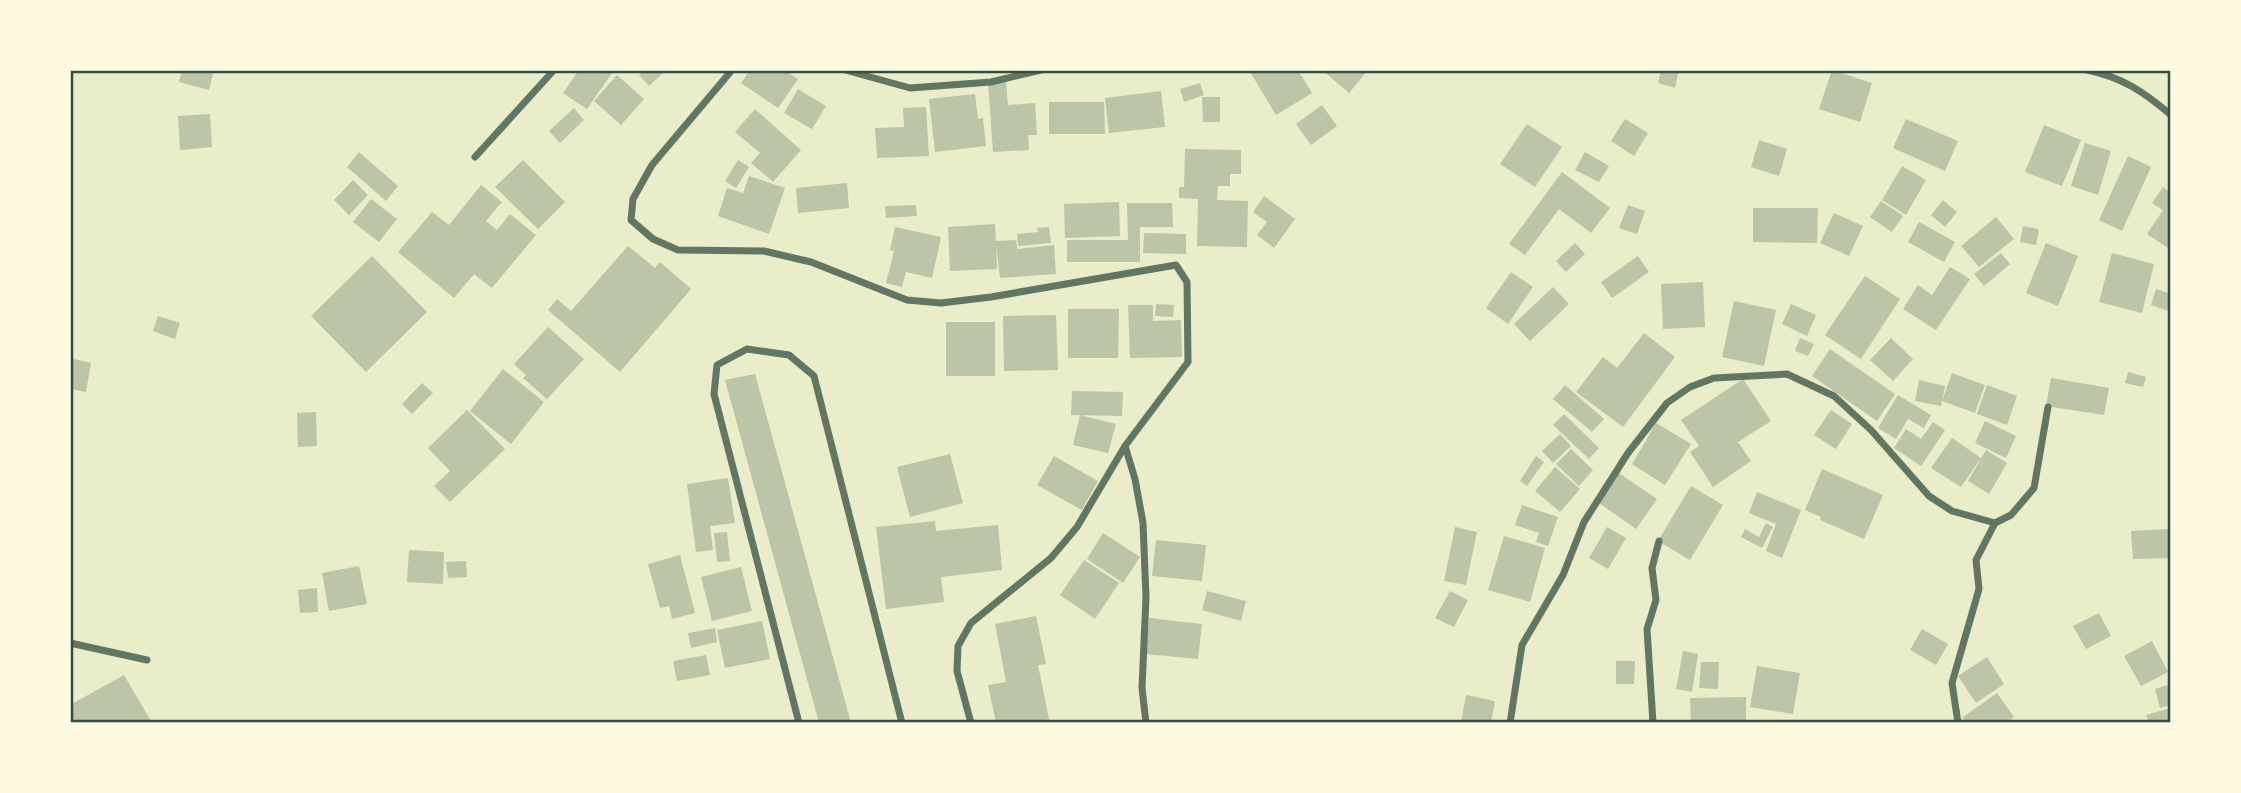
<svg xmlns="http://www.w3.org/2000/svg" width="2241" height="793" font-family="Quicksand,sans-serif">
<style>
.building{fill:#bcc5a7}
.lines{fill:none;stroke-linecap:round;stroke-linejoin:round}
.minor{stroke:#617663;stroke-width:7}
.neatline{fill:none;stroke:#344e41;stroke-width:2.5}
</style>
<rect width="100%" height="100%" fill="#e9edc9"/>
<path class="building" d="M 182,70 L 214,70 L 209,90 L 179,82 Z
M 579,70 L 614,70 L 587,109 L 563,93 Z
M 644,70 L 666,70 L 649,86 L 639,75 Z
M 750,70 L 765,70 L 769,72 L 770,70 L 784,70 L 798,79 L 778,108 L 741,83 Z
M 1249,70 L 1284,70 L 1285,72 L 1298,70 L 1312,93 L 1276,115 Z
M 1322,70 L 1368,70 L 1349,93 Z
M 1661,70 L 1679,70 L 1675,88 L 1658,83 Z
M 1832,70 L 1872,83 L 1860,122 L 1819,109 Z
M 617,75 L 644,99 L 621,125 L 594,101 Z
M 1006,81 L 1008,105 L 1035,103 L 1037,135 L 1028,135 L 1029,150 L 993,152 L 988,82 Z
M 1200,83 L 1204,95 L 1184,102 L 1180,89 Z
M 798,89 L 826,106 L 812,129 L 784,113 Z
M 1161,91 L 1165,127 L 1109,133 L 1105,98 Z
M 975,94 L 978,119 L 983,118 L 986,146 L 935,152 L 929,99 Z
M 1202,97 L 1220,97 L 1220,122 L 1203,122 Z
M 1049,102 L 1104,102 L 1105,134 L 1049,134 Z
M 1322,105 L 1337,126 L 1311,145 L 1296,124 Z
M 926,107 L 929,156 L 877,158 L 875,128 L 904,127 L 903,108 Z
M 574,108 L 584,120 L 560,143 L 549,131 Z
M 755,109 L 801,150 L 773,182 L 751,163 L 760,153 L 735,132 Z
M 210,114 L 212,147 L 180,150 L 178,116 Z
M 1625,119 L 1648,133 L 1634,156 L 1611,141 Z
M 1906,119 L 1958,141 L 1945,171 L 1893,148 Z
M 1527,124 L 1562,147 L 1535,187 L 1500,164 Z
M 2044,125 L 2081,140 L 2062,186 L 2025,172 Z
M 1759,140 L 1787,149 L 1779,176 L 1751,167 Z
M 2085,143 L 2111,151 L 2098,195 L 2071,186 Z
M 1185,149 L 1241,150 L 1241,174 L 1230,174 L 1230,186 L 1218,186 L 1217,200 L 1248,201 L 1247,247 L 1197,246 L 1198,199 L 1179,198 L 1179,187 L 1184,187 Z
M 359,152 L 398,186 L 386,201 L 347,167 Z
M 1585,152 L 1609,166 L 1599,182 L 1575,170 Z
M 2128,156 L 2151,167 L 2122,231 L 2099,220 Z
M 523,160 L 565,202 L 538,229 L 495,187 Z
M 738,160 L 749,167 L 736,188 L 725,181 Z
M 1902,166 L 1926,180 L 1906,215 L 1882,200 Z
M 1562,172 L 1610,208 L 1591,233 L 1559,209 L 1525,255 L 1509,244 Z
M 749,176 L 785,188 L 769,234 L 718,216 L 727,188 L 743,193 Z
M 353,180 L 368,195 L 349,215 L 334,200 Z
M 847,183 L 849,208 L 798,213 L 796,188 Z
M 481,185 L 502,202 L 486,221 L 497,230 L 510,214 L 536,235 L 492,288 L 474,274 L 454,298 L 398,252 L 432,212 L 449,225 Z
M 2163,187 L 2171,193 L 2171,250 L 2147,234 L 2163,210 L 2152,203 Z
M 1264,196 L 1295,219 L 1274,248 L 1257,235 L 1267,222 L 1253,212 Z
M 371,199 L 397,219 L 379,242 L 353,222 Z
M 1943,200 L 1957,212 L 1945,227 L 1931,215 Z
M 1881,201 L 1903,216 L 1892,232 L 1870,217 Z
M 1119,202 L 1120,236 L 1065,238 L 1064,204 Z
M 1127,203 L 1172,203 L 1173,227 L 1140,227 L 1140,262 L 1067,262 L 1067,240 L 1128,240 Z
M 916,205 L 917,216 L 886,218 L 885,206 Z
M 1628,205 L 1645,211 L 1637,234 L 1619,228 Z
M 1753,208 L 1818,208 L 1817,243 L 1753,242 Z
M 1834,213 L 1863,226 L 1849,256 L 1820,243 Z
M 1996,217 L 2014,239 L 1979,267 L 1961,246 Z
M 1919,222 L 1955,242 L 1944,262 L 1908,242 Z
M 995,224 L 996,241 L 1016,240 L 1018,253 L 1018,249 L 1054,245 L 1056,274 L 1000,278 L 996,245 L 997,269 L 950,271 L 948,227 Z
M 2023,226 L 2039,229 L 2036,245 L 2020,242 Z
M 895,227 L 941,237 L 932,278 L 906,272 L 902,287 L 886,283 L 894,251 L 890,250 Z
M 1049,227 L 1051,243 L 1018,246 L 1017,234 L 1038,232 L 1037,228 Z
M 1144,233 L 1186,234 L 1186,254 L 1143,253 Z
M 1575,243 L 1585,254 L 1566,272 L 1556,261 Z
M 2046,243 L 2078,256 L 2058,306 L 2026,293 Z
M 628,246 L 655,268 L 660,262 L 691,289 L 620,372 L 548,310 L 557,299 L 571,311 Z
M 2001,253 L 2010,264 L 1984,286 L 1974,274 Z
M 2112,253 L 2154,264 L 2142,313 L 2099,302 Z
M 372,256 L 427,312 L 366,372 L 311,316 Z
M 1638,256 L 1649,272 L 1612,298 L 1601,282 Z
M 1950,267 L 1970,279 L 1936,330 L 1903,309 L 1918,285 L 1932,295 Z
M 1511,272 L 1533,287 L 1508,324 L 1486,308 Z
M 1865,276 L 1900,299 L 1861,359 L 1825,335 Z
M 1703,282 L 1705,327 L 1663,329 L 1661,284 Z
M 1553,287 L 1569,304 L 1530,341 L 1514,324 Z
M 2156,289 L 2171,294 L 2171,312 L 2151,305 Z
M 1734,301 L 1776,310 L 1764,366 L 1722,357 Z
M 1156,304 L 1174,305 L 1173,317 L 1155,316 Z
M 1791,304 L 1816,315 L 1807,336 L 1782,324 Z
M 1128,305 L 1153,305 L 1153,321 L 1181,320 L 1182,357 L 1130,358 Z
M 1068,309 L 1119,309 L 1118,358 L 1068,358 Z
M 1056,315 L 1058,370 L 1004,371 L 1003,316 Z
M 158,316 L 180,323 L 175,339 L 153,331 Z
M 946,322 L 995,322 L 995,376 L 946,376 Z
M 548,327 L 584,359 L 547,399 L 523,378 L 526,375 L 514,364 Z
M 1644,333 L 1675,357 L 1623,427 L 1576,392 L 1603,357 L 1617,368 Z
M 1800,338 L 1814,344 L 1808,356 L 1795,351 Z
M 1891,338 L 1913,359 L 1893,381 L 1870,360 Z
M 1830,349 L 1895,394 L 1877,421 L 1812,376 Z
M 70,358 L 91,363 L 86,392 L 70,389 Z
M 503,369 L 544,402 L 511,444 L 470,411 Z
M 2128,372 L 2146,377 L 2143,387 L 2125,383 Z
M 1952,373 L 1985,385 L 1975,413 L 1942,401 Z
M 755,374 L 851,723 L 819,723 L 725,380 Z
M 2051,378 L 2109,388 L 2104,415 L 2046,406 Z
M 1743,379 L 1771,421 L 1738,442 L 1751,461 L 1713,487 L 1690,452 L 1699,446 L 1681,420 Z
M 1919,380 L 1945,386 L 1941,406 L 1915,401 Z
M 422,383 L 433,393 L 412,414 L 402,404 Z
M 1565,385 L 1604,419 L 1592,432 L 1553,399 Z
M 1987,385 L 2017,396 L 2007,425 L 1977,414 Z
M 1072,391 L 1123,392 L 1122,416 L 1071,415 Z
M 1898,395 L 1931,415 L 1924,428 L 1908,419 L 1896,439 L 1878,428 Z
M 467,410 L 505,449 L 450,502 L 434,486 L 450,471 L 428,448 Z
M 1831,410 L 1852,424 L 1836,449 L 1814,435 Z
M 316,412 L 317,446 L 298,447 L 297,413 Z
M 1564,414 L 1599,448 L 1589,459 L 1553,425 Z
M 1080,415 L 1116,424 L 1108,453 L 1073,445 Z
M 1985,421 L 2016,436 L 2006,458 L 1975,443 Z
M 1933,422 L 1945,430 L 1921,466 L 1894,448 L 1906,429 L 1921,439 Z
M 1656,423 L 1691,444 L 1665,485 L 1632,464 Z
M 1560,434 L 1571,446 L 1553,463 L 1542,451 Z
M 1952,438 L 1981,458 L 1961,487 L 1931,468 Z
M 1571,449 L 1593,470 L 1579,486 L 1556,464 Z
M 1986,450 L 2007,463 L 1989,494 L 1968,481 Z
M 950,454 L 963,503 L 910,517 L 897,467 Z
M 1054,456 L 1098,481 L 1082,510 L 1037,485 Z
M 1536,456 L 1544,462 L 1527,486 L 1520,481 Z
M 1555,467 L 1580,489 L 1560,512 L 1535,491 Z
M 1822,469 L 1883,495 L 1864,539 L 1820,520 L 1821,517 L 1805,510 Z
M 1619,473 L 1657,499 L 1636,529 L 1599,503 Z
M 728,478 L 735,523 L 710,526 L 713,550 L 696,552 L 687,484 Z
M 1691,486 L 1723,505 L 1690,560 L 1658,541 Z
M 1757,492 L 1801,510 L 1782,558 L 1766,551 L 1776,524 L 1749,513 Z
M 1522,505 L 1558,517 L 1548,546 L 1536,542 L 1539,533 L 1515,525 Z
M 935,521 L 936,531 L 998,525 L 1002,570 L 941,577 L 944,602 L 886,609 L 876,527 Z
M 1766,523 L 1773,527 L 1762,548 L 1741,537 L 1745,529 L 1759,537 Z
M 1455,527 L 1477,532 L 1466,585 L 1444,581 Z
M 1607,527 L 1626,538 L 1608,569 L 1589,558 Z
M 2170,529 L 2171,558 L 2133,559 L 2131,531 Z
M 727,532 L 730,561 L 717,562 L 714,533 Z
M 1103,533 L 1140,557 L 1123,583 L 1087,559 Z
M 1504,536 L 1545,548 L 1530,602 L 1488,590 Z
M 1156,540 L 1206,545 L 1202,581 L 1152,576 Z
M 409,550 L 444,552 L 443,584 L 407,582 Z
M 680,555 L 695,613 L 672,619 L 669,606 L 660,608 L 648,564 Z
M 1084,560 L 1119,583 L 1095,619 L 1060,595 Z
M 466,561 L 467,577 L 448,578 L 446,562 Z
M 359,566 L 367,604 L 329,611 L 322,573 Z
M 741,567 L 752,611 L 712,621 L 701,577 Z
M 317,588 L 318,612 L 300,613 L 298,590 Z
M 1207,591 L 1246,601 L 1241,621 L 1202,610 Z
M 1450,591 L 1468,600 L 1454,627 L 1435,618 Z
M 2099,613 L 2111,636 L 2086,649 L 2073,626 Z
M 1036,616 L 1046,664 L 1038,665 L 1049,719 L 1035,723 L 996,723 L 988,685 L 1006,682 L 995,624 Z
M 1149,618 L 1202,624 L 1198,659 L 1146,654 Z
M 762,621 L 770,659 L 725,668 L 717,630 Z
M 715,628 L 717,642 L 691,648 L 688,633 Z
M 1922,629 L 1948,644 L 1936,665 L 1910,650 Z
M 2152,641 L 2168,672 L 2141,686 L 2124,656 Z
M 1683,651 L 1698,654 L 1692,692 L 1676,689 Z
M 706,655 L 710,675 L 677,681 L 673,661 Z
M 1987,657 L 2004,684 L 1976,703 L 1958,676 Z
M 1616,661 L 1635,661 L 1634,684 L 1616,684 Z
M 1701,662 L 1719,662 L 1718,689 L 1699,688 Z
M 1757,666 L 1800,673 L 1793,714 L 1750,707 Z
M 124,675 L 152,723 L 70,723 L 70,705 Z
M 2171,684 L 2171,705 L 2160,708 L 2155,689 Z
M 1997,693 L 2014,717 L 2005,723 L 1966,723 L 1963,717 Z
M 1466,695 L 1495,701 L 1491,723 L 1461,723 Z
M 1746,697 L 1746,723 L 1691,723 L 1690,698 Z
M 2171,708 L 2171,723 L 2149,723 L 2146,715 Z"/>
<g class="lines">
<path class="minor" d="M 732,70 L 652,165 L 633,199 L 631,220 L 653,239 L 678,250 L 764,251 L 811,262 L 907,300 L 941,303 L 991,297 L 1176,265 L 1187,282 L 1188,362 L 1125,446 L 1077,527 L 1051,558 L 971,623 L 958,646 L 957,671 L 971,723
M 845,70 L 910,88 L 991,82 L 1041,70
M 2087,70 C 2122,77 2144,92 2171,115
M 475,157 L 554,70
M 1125,446 L 1135,479 L 1143,523 L 1146,597 L 1142,688 L 1146,723
M 70,643 L 147,660
M 799,723 L 714,394 L 717,365 L 747,349 L 789,355 L 814,376 L 902,723
M 1510,723 L 1522,645 L 1563,575 L 1584,522 L 1628,453 L 1667,403 L 1690,387 L 1714,378 L 1787,374 L 1834,396 L 1871,430 L 1929,496 L 1952,511 L 1995,523 L 2011,515 L 2034,488 L 2048,407
M 1653,723 L 1647,629 L 1656,600 L 1652,568 L 1659,541
M 1958,723 L 1952,683 L 1979,589 L 1976,560 L 1995,523"/>
</g>
<rect width="2241" height="793" fill="none" stroke="#fefae0" stroke-width="144"/>
<rect x="72" y="72" width="2097" height="649" class="neatline"/>
</svg>
